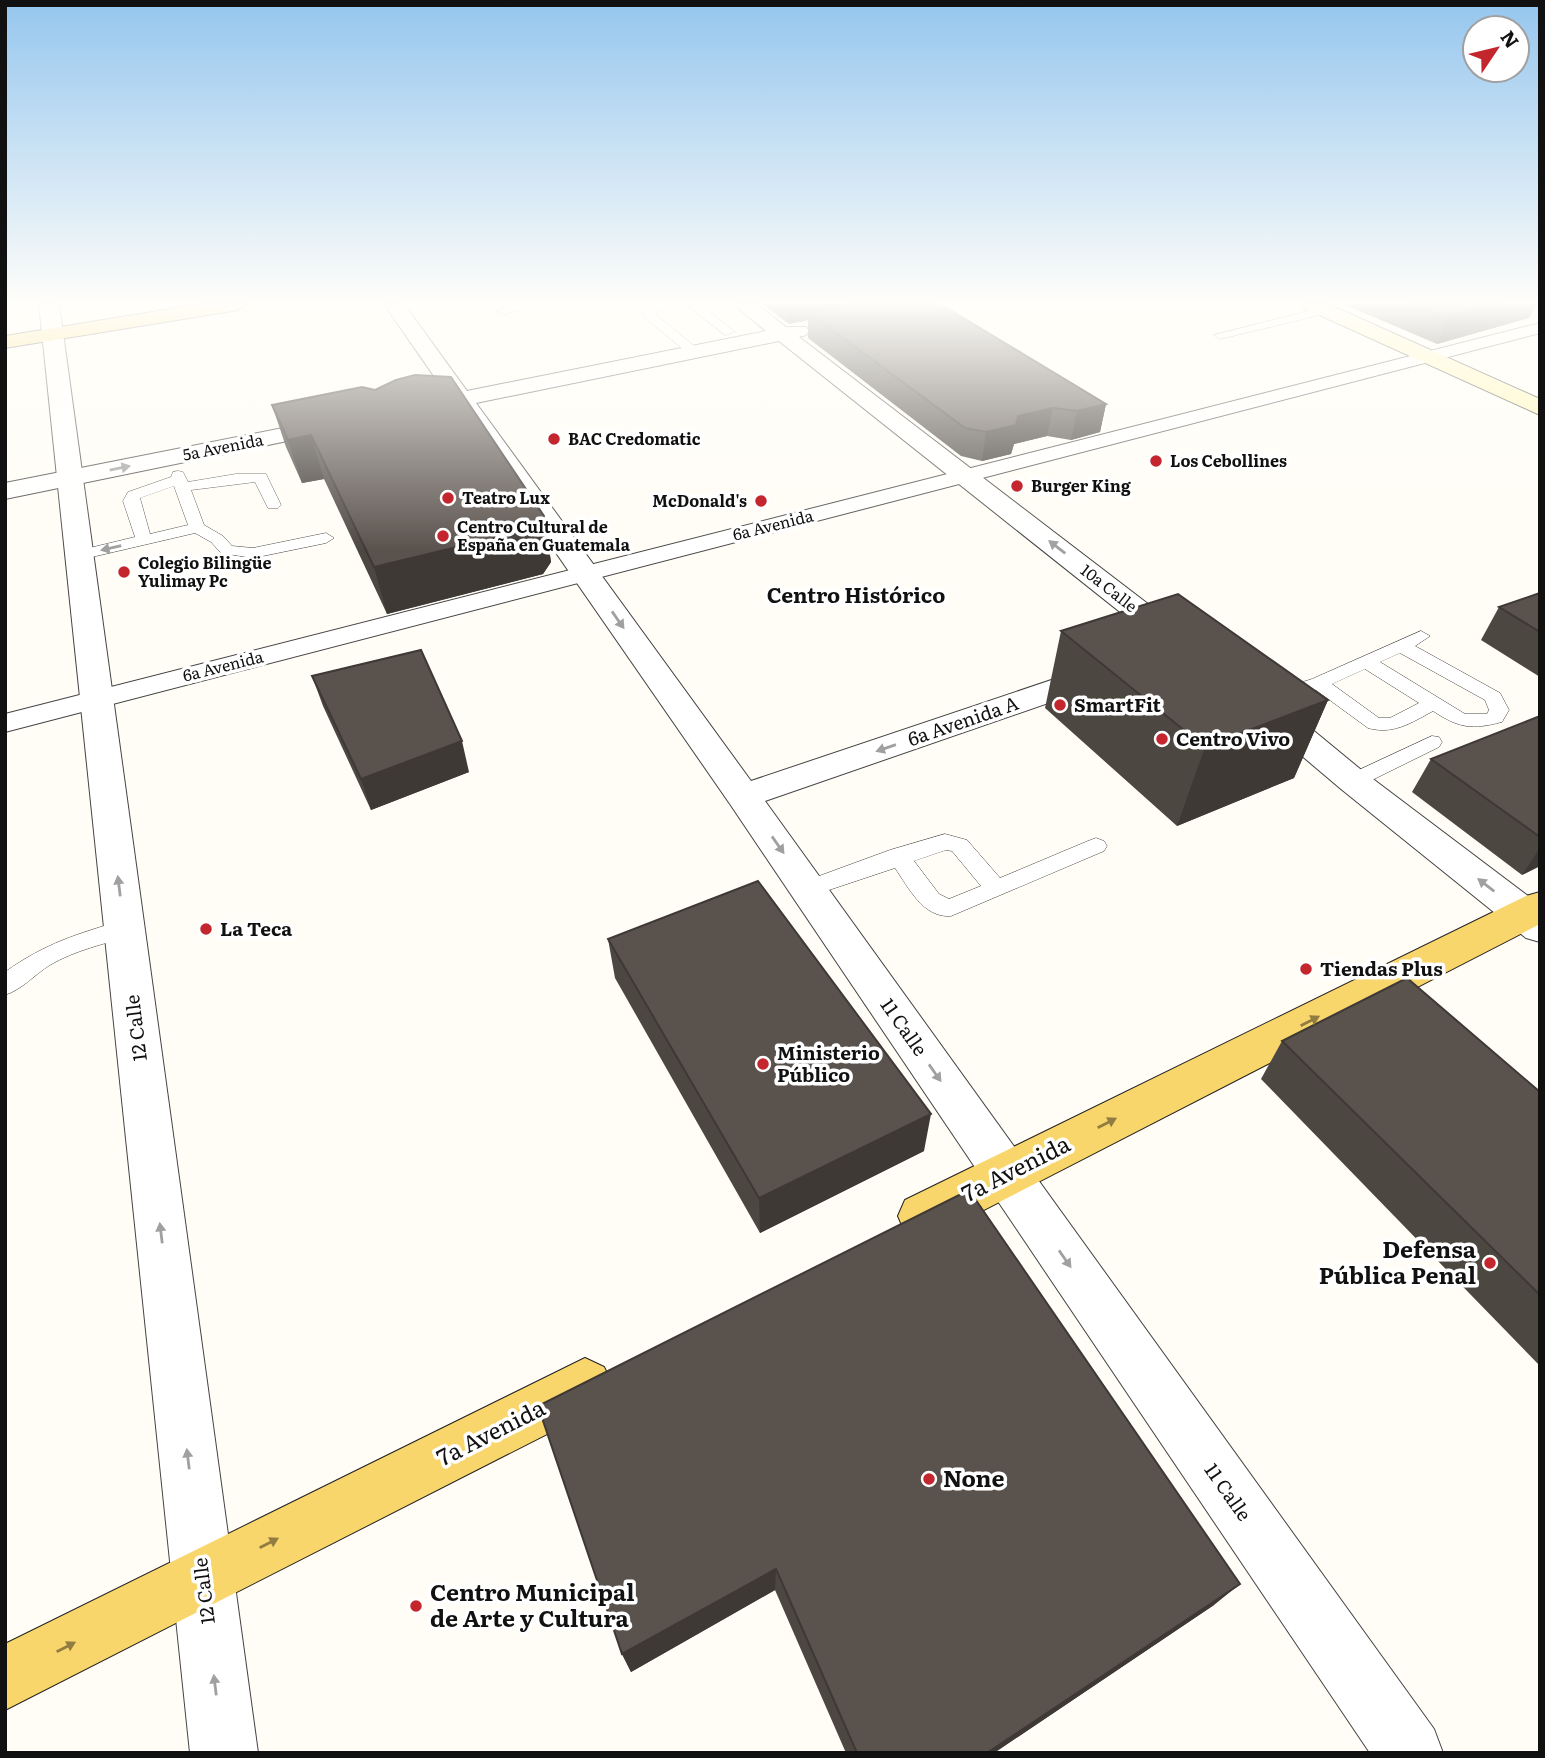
<svg xmlns="http://www.w3.org/2000/svg" width="1545" height="1758" font-family="Literata,serif">
<style>
.lines{fill:none;stroke-linecap:round;stroke-linejoin:round}
.service-casing{stroke:#444;stroke-width:1}
.pedestrian-casing{stroke:#444;stroke-width:2}
.minor-casing{stroke:#444;stroke-width:2}
.tertiary-casing{stroke:#444;stroke-width:2}
.secondary-casing{stroke:#333;stroke-width:2}
.primary-casing{stroke:#222;stroke-width:2}
.service{fill:#fff;fill-rule:evenodd}
.pedestrian{fill:#fff;fill-rule:evenodd}
.minor{fill:#fff;fill-rule:evenodd}
.tertiary{fill:#fff;fill-rule:evenodd}
.secondary{fill:#fff6b0;fill-rule:evenodd}
.primary{fill:#f9d66b;fill-rule:evenodd}
.wall{fill:#4d4742}
.shaded-wall{fill:#3f3936}
.building{fill:#5a524d;stroke:#3f3936;stroke-width:2}
.oneway{fill:#a0a0a0}
.oneway2{fill:#917d42}
.poi-dot{fill:#c4262e;stroke:#fff;stroke-width:2.5}
.labels{text-anchor:middle;stroke-width:7;stroke-linejoin:round;paint-order:stroke}
.far-poi-label{font-size:16px;font-weight:bold;fill:#111;stroke:#fff;text-anchor:start}
.far-street-label{font-size:16px;fill:#111;stroke:#fff}
.poi-label{font-size:19px;font-weight:bold;fill:#111;stroke:#fff;text-anchor:start}
.street-label{font-size:19px;fill:#111;stroke:#fff}
.far-district-label{font-size:21px;font-weight:bold;fill:#111;stroke:#fff}
.near-street-label{font-size:23px;fill:#111;stroke:#fff}
.near-poi-label{font-size:23px;font-weight:bold;fill:#111;stroke:#fff;text-anchor:start}
</style>
<rect width="100%" height="100%" fill="#fffdf5"/>
<g class="lines">
<g class="service-casing">
<path id="service" d="M 518,304 L 540,304 L 503,315 L 497,311 Z
M 658,304 L 681,304 L 654,313 L 698,349 L 698,355 L 690,355 L 644,317 L 642,314 L 647,307 Z
M 686,304 L 700,304 L 735,332 L 725,335 Z
M 1325,307 L 1329,309 L 1329,313 L 1220,339 L 1214,335 Z
M 178,471 L 183,472 L 188,482 L 236,474 L 266,474 L 281,505 L 278,508 L 268,508 L 255,482 L 191,490 L 204,525 L 223,536 L 232,546 L 253,548 L 326,533 L 334,538 L 326,543 L 253,558 L 221,553 L 211,542 L 195,533 L 79,560 L 73,558 L 71,555 L 73,552 L 135,537 L 123,501 L 128,492 L 171,477 L 173,472 ZM 174,486 L 188,525 L 150,534 L 140,498 Z
M 1421,631 L 1430,636 L 1415,646 L 1500,693 L 1509,710 L 1502,722 C 1471,730 1459,728 1433,711 C 1411,723 1393,735 1368,728 L 1316,690 L 1279,702 L 1269,696 L 1272,692 L 1312,679 ZM 1400,653 L 1485,700 L 1489,710 L 1487,714 L 1465,714 L 1380,662 ZM 1365,669 L 1419,703 L 1390,718 L 1379,718 L 1332,684 Z
M 1432,736 L 1439,737 L 1442,742 L 1439,747 L 1360,786 L 1346,786 L 1343,781 L 1346,776 Z
M 945,834 L 967,840 L 1000,878 L 1088,841 L 1096,838 L 1104,841 L 1107,846 L 1104,851 L 951,916 C 923,918 909,888 895,868 L 808,897 L 800,895 L 797,889 L 800,883 L 890,850 ZM 946,850 L 952,851 L 981,886 L 949,899 L 939,894 L 914,861 Z
M 124,920 L 132,923 L 136,929 L 132,935 C 105,944 75,950 50,965 C 35,974 23,989 5,995 L 5,972 C 46,943 77,934 124,920 Z"/>
</g>
<g class="pedestrian-casing">
<path id="pedestrian" d="M 1540,323 L 1540,333 L 5,732 L 5,714 Z"/>
</g>
<g class="minor-casing">
<path id="minor" d="M 384,304 L 404,304 L 467,391 L 766,331 L 733,304 L 756,304 L 786,327 L 806,327 L 809,331 L 806,335 L 799,337 L 1186,633 L 1190,640 L 1186,647 L 1175,649 L 1164,647 L 779,341 L 476,403 L 751,781 L 1087,668 L 1098,665 L 1109,668 L 1114,675 L 1109,682 L 765,801 L 1434,1729 L 1443,1753 L 1370,1753 L 730,804 L 455,407 L 440,410 L 432,408 L 429,403 L 432,398 L 447,395 Z
M 333,418 L 341,420 L 345,425 L 341,430 L 5,499 L 5,483 Z
M 1268,700 L 1280,703 L 1365,773 L 1540,905 L 1540,942 L 1526,938 L 1341,789 L 1256,717 L 1252,710 L 1256,703 Z"/>
</g>
<g class="tertiary-casing">
<path id="tertiary" d="M 39,304 L 59,304 L 258,1753 L 190,1753 Z"/>
</g>
<g class="secondary-casing">
<path id="secondary" d="M 1301,304 L 1328,304 L 1540,399 L 1540,415 L 1304,308 Z"/>
</g>
<g class="primary-casing">
<path id="primary" d="M 201,304 L 248,304 L 238,310 L 5,348 L 5,336 Z
M 1540,892 L 1540,924 L 941,1232 L 923,1239 L 905,1232 L 898,1216 L 905,1200 L 1526,896 Z
M 585,1358 L 604,1367 L 613,1386 L 604,1405 L 5,1710 L 5,1644 Z"/>
</g>
<use href="#service" class="service"/>
<use href="#pedestrian" class="pedestrian"/>
<use href="#minor" class="minor"/>
<use href="#tertiary" class="tertiary"/>
<use href="#secondary" class="secondary"/>
<use href="#primary" class="primary"/>
</g>
<path class="wall" d="M 762,304 L 940,304 L 1106,404 L 1100,432 L 1071,440 L 1047,436 L 1014,444 L 1011,454 L 982,461 L 961,456 L 808,338 L 808,320 L 789,324 Z
M 1343,304 L 1536,304 L 1529,318 L 1437,344 Z
M 272,405 L 544,516 L 551,562 L 543,574 L 387,614 L 324,479 L 302,483 L 286,447 Z
M 1540,593 L 1540,677 L 1481,640 L 1499,607 Z
M 1061,631 L 1328,700 L 1294,778 L 1177,826 L 1045,708 Z
M 312,676 L 469,772 L 371,810 L 323,706 Z
M 1540,716 L 1540,866 L 1522,875 L 1412,792 L 1431,759 Z
M 608,939 L 924,1151 L 760,1233 L 615,978 Z
M 1282,1041 L 1540,1092 L 1540,1366 L 1261,1079 Z
M 538,1406 L 1214,1605 L 994,1753 L 846,1753 L 775,1590 L 631,1672 L 622,1654 Z"/>
<path class="shaded-wall" d="M 789,304 L 887,304 L 808,312 L 808,320 L 789,324 Z
M 1504,304 L 1536,304 L 1529,318 L 1437,344 L 1447,319 Z
M 1106,404 L 1100,432 L 1071,440 L 1077,411 Z
M 1053,408 L 1047,436 L 1014,444 L 1011,454 L 982,461 L 986,432 L 1018,416 Z
M 311,435 L 324,479 L 302,483 L 288,440 Z
M 544,516 L 551,562 L 543,574 L 387,614 L 374,567 Z
M 1328,700 L 1294,778 L 1177,826 L 1205,747 Z
M 462,741 L 469,772 L 371,810 L 361,779 Z
M 1540,848 L 1540,866 L 1522,875 Z
M 931,1114 L 924,1151 L 760,1233 L 759,1198 Z
M 776,1569 L 775,1590 L 631,1672 L 622,1654 Z
M 1240,1584 L 1214,1605 L 994,1753 L 987,1753 Z"/>
<path class="building" d="M 849,304 L 940,304 L 1106,404 L 1077,411 L 1053,408 L 1018,416 L 1016,425 L 986,432 L 965,428 L 808,312 Z
M 1409,304 L 1504,304 L 1447,319 Z
M 415,375 L 451,377 L 544,516 L 536,528 L 374,567 L 311,435 L 288,440 L 272,405 L 362,387 L 375,390 L 396,380 Z
M 1540,593 L 1540,632 L 1499,607 Z
M 1178,594 L 1328,700 L 1205,747 L 1061,631 Z
M 421,650 L 462,741 L 361,779 L 312,676 Z
M 1540,716 L 1540,837 L 1431,759 Z
M 758,881 L 931,1114 L 759,1198 L 608,939 Z
M 1407,978 L 1540,1092 L 1540,1295 L 1282,1041 Z
M 969,1190 L 1240,1584 L 987,1753 L 857,1753 L 776,1569 L 622,1654 L 538,1406 Z"/>
<defs><path id="oneway-solid" d="M-6-.8H1V-3.2L6.5 0L1 3.2V.8H-6Z" transform="scale(1.75)"/></defs>
<g class="oneway">
<use href="#oneway-solid" transform="translate(120 468) rotate(-11)"/>
<use href="#oneway-solid" transform="translate(1057 547) rotate(-142)"/>
<use href="#oneway-solid" transform="translate(111 548) rotate(167)"/>
<use href="#oneway-solid" transform="translate(618 620) rotate(55)"/>
<use href="#oneway-solid" transform="translate(886 748) rotate(161)"/>
<use href="#oneway-solid" transform="translate(778 845) rotate(55)"/>
<use href="#oneway-solid" transform="translate(1486 885) rotate(-142)"/>
<use href="#oneway-solid" transform="translate(119 886) rotate(-97)"/>
<use href="#oneway-solid" transform="translate(935 1073) rotate(55)"/>
<use href="#oneway-solid" transform="translate(161 1233) rotate(-97)"/>
<use href="#oneway-solid" transform="translate(1065 1259) rotate(55)"/>
<use href="#oneway-solid" transform="translate(188 1459) rotate(-97)"/>
<use href="#oneway-solid" transform="translate(215 1685) rotate(-97)"/>
</g>
<g class="oneway2">
<use href="#oneway-solid" transform="translate(1310 1021) rotate(-27)"/>
<use href="#oneway-solid" transform="translate(1107 1123) rotate(-27)"/>
<use href="#oneway-solid" transform="translate(269 1543) rotate(-27)"/>
<use href="#oneway-solid" transform="translate(66 1647) rotate(-27)"/>
</g>
<linearGradient id="sky" x2="0" y2="1"><stop stop-color="#95c6ee"/><stop offset="0.55" stop-color="#fffefa"/><stop offset="1" stop-color="#fffefa" stop-opacity="0"/></linearGradient>
<rect width="1545" height="550" fill="url(#sky)"/>
<g class="poi-dot">
<circle cx="554" cy="439" r="7"/>
<circle cx="1156" cy="461" r="7"/>
<circle cx="1017" cy="486" r="7"/>
<circle cx="448" cy="498" r="7"/>
<circle cx="761" cy="501" r="7"/>
<circle cx="443" cy="536" r="7"/>
<circle cx="124" cy="572" r="7"/>
<circle cx="1060" cy="705" r="7"/>
<circle cx="1162" cy="739" r="7"/>
<circle cx="206" cy="929" r="7"/>
<circle cx="1306" cy="969" r="7"/>
<circle cx="763" cy="1064" r="7"/>
<circle cx="1490" cy="1263" r="7"/>
<circle cx="929" cy="1479" r="7"/>
<circle cx="416" cy="1606" r="7"/>
</g>
<g class="labels">
<g class="far-poi-label">
<text x="568" y="445">BAC Credomatic</text>
<text x="1170" y="467">Los Cebollines</text>
<text x="1031" y="492">Burger King</text>
<text x="462" y="504">Teatro Lux</text>
<text x="747" y="507" text-anchor="end">McDonald's</text>
<text x="457" y="533">Centro Cultural de<tspan x="457" dy="18">España en Guatemala</tspan></text>
<text x="138" y="569">Colegio Bilingüe<tspan x="138" dy="18">Yulimay Pc</tspan></text>
</g>
<g class="far-street-label">
<text transform="translate(223 447) rotate(-11)" y="6">5a Avenida</text>
<text transform="translate(773 525) rotate(-14)" y="6">6a Avenida</text>
<text transform="translate(1109 588) rotate(38)" y="6">10a Calle</text>
<text transform="translate(223 666) rotate(-14)" y="6">6a Avenida</text>
</g>
<g class="poi-label">
<text x="1074" y="712">SmartFit</text>
<text x="1176" y="746">Centro Vivo</text>
<text x="220" y="936">La Teca</text>
<text x="1320" y="976">Tiendas Plus</text>
<text x="777" y="1060">Ministerio<tspan x="777" dy="22">Público</tspan></text>
</g>
<g class="street-label">
<text transform="translate(963 721) rotate(-19)" y="7">6a Avenida A</text>
<text transform="translate(904 1027) rotate(55)" y="7">11 Calle</text>
<text transform="translate(136 1028) rotate(-97)" y="7">12 Calle</text>
<text transform="translate(1228 1492) rotate(55)" y="7">11 Calle</text>
<text transform="translate(204 1591) rotate(-97)" y="7">12 Calle</text>
</g>
<g class="far-district-label">
<text x="856" y="603">Centro Histórico</text>
</g>
<g class="near-street-label">
<text transform="translate(1016 1169) rotate(-27)" y="8">7a Avenida</text>
<text transform="translate(491 1433) rotate(-27)" y="8">7a Avenida</text>
</g>
<g class="near-poi-label">
<text x="1476" y="1258" text-anchor="end">Defensa<tspan x="1476" dy="26">Pública Penal</tspan></text>
<text x="943" y="1487">None</text>
<text x="430" y="1601">Centro Municipal<tspan x="430" dy="26">de Arte y Cultura</tspan></text>
</g>
</g>
<rect width="1545" height="1758" fill="none" stroke="#111111" stroke-width="14"/>
<g transform="translate(1496 49) rotate(55)"><circle r="33" fill="#ffffff" stroke="#a0a0a0" stroke-width="2"/>
<path d="M0-5L12 26L0 18L-12 26Z" fill="#c4262e"/>
<text y="-10" font-size="19" font-weight="bold" text-anchor="middle" fill="#111111">N</text>
</g>
</svg>
